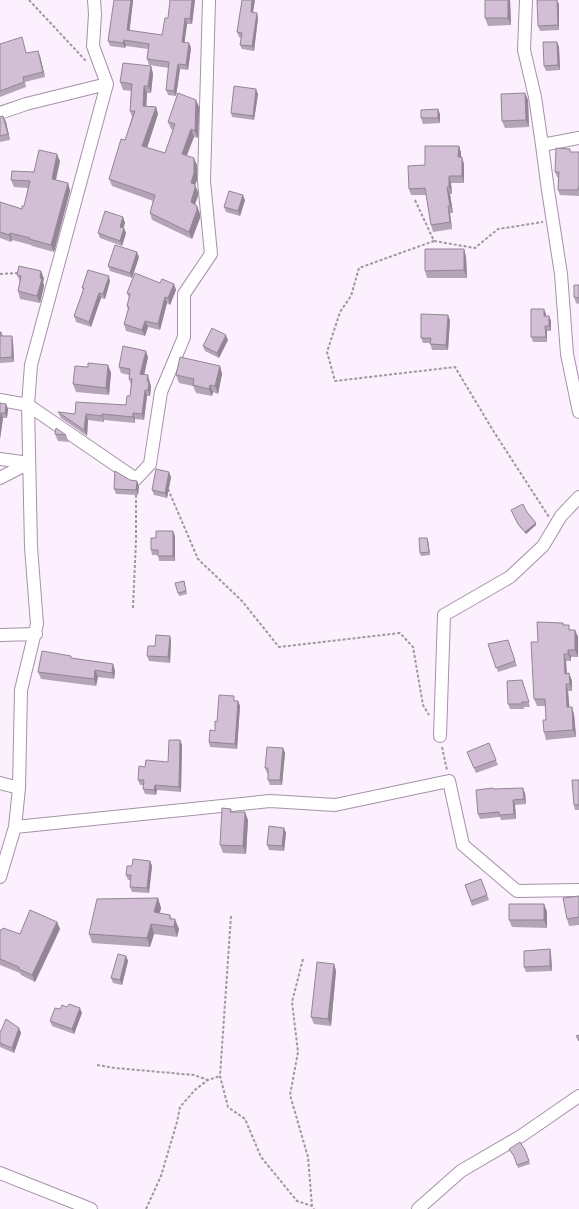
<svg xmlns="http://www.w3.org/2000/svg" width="579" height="1209" font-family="'Space Grotesk',sans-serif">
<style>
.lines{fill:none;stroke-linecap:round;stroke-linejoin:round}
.minor-casing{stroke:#a592a8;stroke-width:14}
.path{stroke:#a096a1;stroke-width:2;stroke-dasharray:3 2;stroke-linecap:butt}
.minor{stroke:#fff;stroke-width:12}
.wall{fill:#b5a3b7}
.shaded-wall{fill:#938595}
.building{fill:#d2bed5;stroke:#938595}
</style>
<rect width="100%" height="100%" fill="#fcf0fe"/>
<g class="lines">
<g class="minor-casing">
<path id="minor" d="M 526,0 L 524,50 L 535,97 L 542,145
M 0,113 L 26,104 L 107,84
M 579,138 L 542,145 L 548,190 L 561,274 L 567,354 L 579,412
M 0,400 L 28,405 L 136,479 L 150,464 L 161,392 L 184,337 L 184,294 L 211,254 L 204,181 L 209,0
M 0,459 L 29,463
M 0,478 L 29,463
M 0,635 L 36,634
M 440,736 L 444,615 L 510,577 L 543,546 L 561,516 L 579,497
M 0,783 L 19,788
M 15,827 L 270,801 L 335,805 L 449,781 L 463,845 L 517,891 L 579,890
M 0,877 L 15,827 L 19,788 L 21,690 L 37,624 L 31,547 L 28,405 L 31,365 L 107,84 L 93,46 L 95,14 L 94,0
M 0,1173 L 91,1209
M 418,1209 L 461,1171 L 521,1136 L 579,1096"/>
</g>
<path class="path" d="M 29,0 L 86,61
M 415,200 L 434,241 L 359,268 L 351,296 L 340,312 L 327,352 L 335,381 L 455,367 L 494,432 L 549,517
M 434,241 L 475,248 L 498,229 L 543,222
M 0,274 L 19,273
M 168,489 L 198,559 L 242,601 L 279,647 L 400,633 L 413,647 L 423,705 L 429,715
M 133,608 L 136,540 L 136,494
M 442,747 L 447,770
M 231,916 L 220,1076 L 228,1107 L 245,1119 L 261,1157 L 297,1201 L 312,1206
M 303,959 L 292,1002 L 298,1052 L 290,1095 L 308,1157 L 312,1206 L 314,1209
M 97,1065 L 115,1068 L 194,1075 L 208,1080
M 146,1209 L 161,1176 L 177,1122 L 180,1107 L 196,1089 L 208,1080 L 220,1076"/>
<use href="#minor" class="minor"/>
</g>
<path class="wall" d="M 195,0 L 192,24 L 187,24 L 184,42 L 189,43 L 191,48 L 188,70 L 180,69 L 176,96 L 168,95 L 166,90 L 169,68 L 149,65 L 147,59 L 148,49 L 126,46 L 125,48 L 110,46 L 108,41 L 133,1 L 129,31 L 162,35 L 168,18 Z
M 241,0 L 255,0 L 253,13 L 257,13 L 258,18 L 254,51 L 242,49 L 240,45 L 241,38 L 239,37 L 237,32 L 242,0 Z
M 510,0 L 511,25 L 488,26 L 485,18 Z
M 559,4 L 559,30 L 540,31 L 538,26 Z
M 23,42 L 26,53 L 40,56 L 45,77 L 25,82 L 26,87 L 0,97 L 0,44 Z
M 557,42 L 559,47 L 560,70 L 546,71 L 544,66 Z
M 151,66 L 153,74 L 151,93 L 147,93 L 146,106 L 156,107 L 158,114 L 147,148 L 165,153 L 173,130 L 171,129 L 168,122 L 196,100 L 199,107 L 198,138 L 194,137 L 187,156 L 197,165 L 197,180 L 195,185 L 198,192 L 198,196 L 195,205 L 197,206 L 200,214 L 200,218 L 192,239 L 152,220 L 150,213 L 153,201 L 112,186 L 109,179 L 125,140 L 132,117 L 130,111 L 131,91 L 123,90 L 120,82 Z
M 525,93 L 528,100 L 529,127 L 505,128 L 502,121 Z
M 258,94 L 254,120 L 232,117 L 231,113 Z
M 440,114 L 440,123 L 423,124 L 421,118 Z
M 3,116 L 6,122 L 10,140 L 0,142 L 0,117 Z
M 459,146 L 461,153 L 461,157 L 464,164 L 464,183 L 451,183 L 452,194 L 450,194 L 453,213 L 450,213 L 452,229 L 433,232 L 431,225 L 426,195 L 411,195 L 409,189 L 425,165 Z
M 571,152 L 579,152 L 579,196 L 560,195 L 558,190 L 559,178 L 557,177 L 555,172 Z
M 60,161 L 56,180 L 68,183 L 70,191 L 54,252 L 32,246 L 31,245 L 12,240 L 11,242 L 0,238 L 0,202 L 22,209 L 24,206 L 28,188 L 14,187 L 11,180 Z
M 245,200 L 240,216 L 226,212 L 224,207 Z
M 123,217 L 125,223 L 123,228 L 124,228 L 126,233 L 122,246 L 100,238 L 98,233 Z
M 464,249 L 466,257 L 467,278 L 427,278 L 425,271 Z
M 139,257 L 132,278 L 110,271 L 108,266 Z
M 41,271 L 44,279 L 43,282 L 44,286 L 40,303 L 20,299 L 18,291 L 20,282 L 17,275 Z
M 110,281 L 105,299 L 101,298 L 91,327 L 76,322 L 74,316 L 83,290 L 82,288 Z
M 160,283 L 174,284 L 176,290 L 170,305 L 167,303 L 160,330 L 148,327 L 145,336 L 126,331 L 124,324 L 128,311 L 127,306 L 129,298 L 127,293 Z
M 579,285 L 579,304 L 576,303 L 574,297 Z
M 546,314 L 546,316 L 549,316 L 551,321 L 551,331 L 547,331 L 547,342 L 533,342 L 531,337 Z
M 450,320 L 448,350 L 432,350 L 430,343 L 423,343 L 421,338 Z
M 0,332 L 1,332 L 3,336 L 13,341 L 14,362 L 0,363 Z
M 228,340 L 219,358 L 205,351 L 203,346 Z
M 148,357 L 144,375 L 150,382 L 150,383 L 151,387 L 150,396 L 147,396 L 144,420 L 135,419 L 135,423 L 104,420 L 104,422 L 88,420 L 87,436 L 61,418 L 58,412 L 75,414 L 126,405 L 130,396 L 131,385 L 129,379 L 129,375 L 121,373 L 119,367 Z
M 108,365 L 111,373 L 109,395 L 76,392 L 73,384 L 88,367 Z
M 220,366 L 222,374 L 218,394 L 213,392 L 212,396 L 196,393 L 193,386 L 179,383 L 176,375 Z
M 0,403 L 6,404 L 8,409 L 7,418 L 3,418 L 0,439 Z
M 55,434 L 66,435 L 69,442 L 58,441 Z
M 171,477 L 167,498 L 154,495 L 152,490 Z
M 139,486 L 138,495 L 116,494 L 114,489 Z
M 512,512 L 536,525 L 526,534 L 519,526 Z
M 175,536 L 175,561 L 159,561 L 158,555 L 152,555 L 151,550 L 156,538 Z
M 428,540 L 430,555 L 421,556 L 420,553 Z
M 184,581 L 187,594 L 179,596 L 178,593 Z
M 563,623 L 564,625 L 571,630 L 575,630 L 578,637 L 578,657 L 571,657 L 571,661 L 566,661 L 567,674 L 569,673 L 572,681 L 572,691 L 568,691 L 569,707 L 574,714 L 576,737 L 546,740 L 544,732 L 546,720 L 545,706 L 537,706 L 534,699 L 538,642 Z
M 170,636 L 171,641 L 170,663 L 149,661 L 147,656 L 155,646 Z
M 508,640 L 517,666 L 498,672 L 488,644 Z
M 72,658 L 113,664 L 115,671 L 114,679 L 98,677 L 96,686 L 41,679 L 38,672 Z
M 522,680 L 530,707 L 524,707 L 524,709 L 510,709 L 508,704 Z
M 236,701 L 238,701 L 240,706 L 237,749 L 210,747 L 209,742 L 215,731 L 217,722 Z
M 180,740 L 182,745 L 181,792 L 157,790 L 156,795 L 145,794 L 143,789 L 143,785 L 140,785 L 138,780 L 145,767 L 168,762 Z
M 489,743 L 498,765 L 476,773 L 467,752 Z
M 283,748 L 285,753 L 282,785 L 270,785 L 268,780 L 268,773 L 267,773 L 265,768 Z
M 579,780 L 579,810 L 575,810 L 574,805 Z
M 493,789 L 525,793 L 526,804 L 515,805 L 516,819 L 501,820 L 500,817 L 480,819 L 478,814 Z
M 231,809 L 232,812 L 248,820 L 246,854 L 223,853 L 220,845 Z
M 284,828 L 286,833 L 284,851 L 269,850 L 267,845 Z
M 150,861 L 152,866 L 149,893 L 132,892 L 130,887 L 131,880 L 128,880 L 126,875 L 132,866 Z
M 481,879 L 489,900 L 472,906 L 465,885 Z
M 579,896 L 579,925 L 569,926 L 567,919 Z
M 158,898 L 161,908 L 160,913 L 170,915 L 172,919 L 179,929 L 177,937 L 154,934 L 150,947 L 92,943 L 89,934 Z
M 544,904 L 547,912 L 547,928 L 512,927 L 509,920 Z
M 57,922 L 60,929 L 35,982 L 21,975 L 20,973 L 0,965 L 0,930 L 20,934 Z
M 550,949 L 551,954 L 552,971 L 526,972 L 524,967 Z
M 126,956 L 128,961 L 122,985 L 113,983 L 111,978 Z
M 334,964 L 336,971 L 331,1026 L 314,1024 L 311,1017 Z
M 67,1007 L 82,1013 L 74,1034 L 52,1026 L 50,1021 L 60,1009 Z
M 19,1028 L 21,1033 L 14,1053 L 0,1047 L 0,1031 Z
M 509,1149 L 525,1150 L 530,1164 L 518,1168 L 515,1158 L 510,1151 Z"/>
<path class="shaded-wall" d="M 131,0 L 133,0 L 133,1 L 129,36 L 127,30 Z
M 192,0 L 195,0 L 192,24 L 190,19 Z
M 252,0 L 255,0 L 252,17 L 251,12 Z
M 508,0 L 510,0 L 511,25 L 508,18 Z
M 557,0 L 559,4 L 559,30 L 558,25 Z
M 257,13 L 258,18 L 254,51 L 252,46 Z
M 185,18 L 187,24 L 184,47 L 182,42 Z
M 124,40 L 126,46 L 125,48 L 123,43 Z
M 557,42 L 559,47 L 560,70 L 558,65 Z
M 189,43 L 191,48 L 188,70 L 186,65 Z
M 38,51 L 40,56 L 45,77 L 43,72 Z
M 178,64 L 180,69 L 176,96 L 174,91 Z
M 151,66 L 153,74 L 151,93 L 148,86 Z
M 144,86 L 147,93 L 146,113 L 143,106 Z
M 256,89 L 258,94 L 254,120 L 253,116 Z
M 525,93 L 528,100 L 529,127 L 526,120 Z
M 196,100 L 199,107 L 198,138 L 195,131 Z
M 156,107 L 158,114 L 145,154 L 142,146 Z
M 438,109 L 440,114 L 440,123 L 438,118 Z
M 3,116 L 6,122 L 10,140 L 8,134 Z
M 191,129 L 194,137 L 184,161 L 182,154 Z
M 459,146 L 461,153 L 461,164 L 458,157 Z
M 57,154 L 60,161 L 54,187 L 52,179 Z
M 462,157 L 464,164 L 464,183 L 462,176 Z
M 194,158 L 197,165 L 197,180 L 195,185 L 198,192 L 198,196 L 193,209 L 191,202 L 191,183 Z
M 449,176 L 451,183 L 452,194 L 449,187 Z
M 68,183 L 70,191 L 54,252 L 51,245 Z
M 447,187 L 450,194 L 453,213 L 450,206 Z
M 243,195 L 245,200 L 240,216 L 238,211 Z
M 197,206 L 200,214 L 200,218 L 192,239 L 189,232 Z
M 448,206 L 450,213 L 452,229 L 450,222 Z
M 123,217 L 125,223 L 122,232 L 120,227 Z
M 124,228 L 126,233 L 122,246 L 120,241 Z
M 10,233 L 12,240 L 11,242 L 9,235 Z
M 464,249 L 466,257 L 467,278 L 464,270 Z
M 137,252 L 139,257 L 132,278 L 130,273 Z
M 41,271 L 44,279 L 43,282 L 44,286 L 40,303 L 37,296 Z
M 109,276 L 110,281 L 105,299 L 103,294 Z
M 174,284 L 176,290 L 170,305 L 168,298 Z
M 99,293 L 101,298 L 91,327 L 89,322 Z
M 165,297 L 167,303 L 160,330 L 158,324 Z
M 544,309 L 546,314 L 546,321 L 544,316 Z
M 448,315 L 450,320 L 448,350 L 446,345 Z
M 549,316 L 551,321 L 551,331 L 549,326 Z
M 145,321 L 148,327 L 145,336 L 142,330 Z
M 545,326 L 547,331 L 547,342 L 546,337 Z
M 226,335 L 228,340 L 219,358 L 217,353 Z
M 12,336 L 13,341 L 14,362 L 12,357 Z
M 146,351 L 148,357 L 143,380 L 140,374 Z
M 108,365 L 111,373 L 109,395 L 106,388 Z
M 220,366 L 222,374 L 218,394 L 215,386 Z
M 148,375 L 151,387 L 150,396 L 148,390 L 147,381 Z
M 210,385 L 213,392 L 212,396 L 209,389 Z
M 145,390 L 147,396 L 144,420 L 142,414 Z
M 6,404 L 8,409 L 7,418 L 5,413 Z
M 1,413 L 3,418 L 0,439 L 0,421 Z
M 133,413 L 135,419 L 135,423 L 133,417 Z
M 86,414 L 88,420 L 87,436 L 84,430 Z
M 102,414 L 104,420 L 104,422 L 102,416 Z
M 169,472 L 171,477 L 167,498 L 165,493 Z
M 137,481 L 139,486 L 138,495 L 136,490 Z
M 536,523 L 536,525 L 526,534 L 525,532 Z
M 173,531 L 175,536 L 175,561 L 173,556 Z
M 427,538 L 428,540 L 430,555 L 429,552 Z
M 575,630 L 578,637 L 578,657 L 575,650 Z
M 170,636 L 171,641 L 170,663 L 168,657 Z
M 568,650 L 571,657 L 571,661 L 568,654 Z
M 564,654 L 566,661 L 567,681 L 565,674 Z
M 113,664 L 115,671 L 114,679 L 112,673 Z
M 95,670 L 98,677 L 96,686 L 94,679 Z
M 569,673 L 572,681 L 572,691 L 570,684 Z
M 566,684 L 568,691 L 570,714 L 567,707 Z
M 238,701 L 240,706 L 237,749 L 235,744 Z
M 572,707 L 574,714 L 576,737 L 573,730 Z
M 180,740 L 182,745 L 181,792 L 179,787 Z
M 283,748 L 285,753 L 282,785 L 280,780 Z
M 155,785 L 157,790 L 156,795 L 154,790 Z
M 523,788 L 525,793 L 526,804 L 524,799 Z
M 513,800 L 515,805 L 516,819 L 514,814 Z
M 245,812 L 248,820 L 246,854 L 243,846 Z
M 284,828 L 286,833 L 284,851 L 282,846 Z
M 150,861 L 152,866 L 149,893 L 147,888 Z
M 158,898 L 161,908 L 157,922 L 154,912 Z
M 544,904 L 547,912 L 547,928 L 544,920 Z
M 175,919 L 179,929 L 177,937 L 174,927 Z
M 57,922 L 60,929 L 35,982 L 32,975 Z
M 151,924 L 154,934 L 150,947 L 147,938 Z
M 550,949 L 551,954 L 552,971 L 550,966 Z
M 126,956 L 128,961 L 122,985 L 120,980 Z
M 334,964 L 336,971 L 331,1026 L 328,1019 Z
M 80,1008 L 82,1013 L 74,1034 L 72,1029 Z
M 19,1028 L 21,1033 L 14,1053 L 12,1048 Z"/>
<path class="building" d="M 114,0 L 131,0 L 127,30 L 162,35 L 165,18 L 168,18 L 170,0 L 192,0 L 190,19 L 185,18 L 182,42 L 189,43 L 186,65 L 178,64 L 174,91 L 166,90 L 169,62 L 147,59 L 149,44 L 124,40 L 123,43 L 108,41 Z
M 242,0 L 252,0 L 251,12 L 257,13 L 252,46 L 240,45 L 242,33 L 237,32 Z
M 485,0 L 508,0 L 508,18 L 485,18 Z
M 537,0 L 557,0 L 558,25 L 538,26 Z
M 22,37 L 26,53 L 38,51 L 43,72 L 23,77 L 24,82 L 0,91 L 0,44 Z
M 543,42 L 557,42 L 558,65 L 544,66 Z
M 123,63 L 151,66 L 148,86 L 144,86 L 143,106 L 156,107 L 142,146 L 165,153 L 175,124 L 168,122 L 178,93 L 196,100 L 195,131 L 191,129 L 182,154 L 194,158 L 194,173 L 191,183 L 195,184 L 195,188 L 191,202 L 197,206 L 197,210 L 189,232 L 150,213 L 155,195 L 109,179 L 121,139 L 125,140 L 135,111 L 130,111 L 132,84 L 120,82 Z
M 234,86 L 256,89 L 253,116 L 231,113 Z
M 525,93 L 526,120 L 502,121 L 501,94 Z
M 438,109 L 438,118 L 421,118 L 421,110 Z
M 3,116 L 8,134 L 0,136 L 0,117 Z
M 425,146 L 459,146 L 458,157 L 462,157 L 462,176 L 449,176 L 449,187 L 447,187 L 450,206 L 448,206 L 450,222 L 431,225 L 425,188 L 409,189 L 408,166 L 425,165 Z
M 556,148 L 570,149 L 570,152 L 579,152 L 579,188 L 578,188 L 578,190 L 558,190 L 559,172 L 555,172 Z
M 39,150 L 57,154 L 52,179 L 68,183 L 51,245 L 29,239 L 30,238 L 10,233 L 9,235 L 0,232 L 0,202 L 22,209 L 22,206 L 24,206 L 30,181 L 11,180 L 12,171 L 34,172 Z
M 229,191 L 243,195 L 238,211 L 224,207 Z
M 105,211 L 123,217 L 120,227 L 124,228 L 120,241 L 98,233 Z
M 115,245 L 137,252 L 130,273 L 108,266 Z
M 425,249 L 464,249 L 464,270 L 425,271 Z
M 19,266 L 41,271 L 40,278 L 42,279 L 37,296 L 18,291 L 21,276 L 17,275 Z
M 88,270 L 109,276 L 103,294 L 99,293 L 89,322 L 74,316 L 84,288 L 82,288 Z
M 135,273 L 160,283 L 162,279 L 174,284 L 168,298 L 165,297 L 158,324 L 145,321 L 142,330 L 124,324 L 129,307 L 127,306 L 130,294 L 127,293 Z
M 574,285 L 579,285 L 579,298 L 574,297 Z
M 531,309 L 544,309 L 544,316 L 549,316 L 549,326 L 545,326 L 546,337 L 531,337 Z
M 421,314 L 448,315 L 446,345 L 430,344 L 431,338 L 421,338 Z
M 212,328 L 226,335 L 217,353 L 203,346 Z
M 0,332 L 1,332 L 1,336 L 12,336 L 12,357 L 0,358 Z
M 123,346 L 146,351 L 140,374 L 148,375 L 147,381 L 149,381 L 148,390 L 145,390 L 142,414 L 133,413 L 133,417 L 102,414 L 102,416 L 86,414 L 84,430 L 58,412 L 75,414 L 76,402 L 126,405 L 127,396 L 130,396 L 132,379 L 129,379 L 130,369 L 119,367 Z
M 180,357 L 220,366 L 215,386 L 210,385 L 209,389 L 193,385 L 194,379 L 176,375 Z
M 88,363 L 108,365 L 106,388 L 73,384 L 75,366 L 88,367 Z
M 0,403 L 6,404 L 5,413 L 1,413 L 0,421 Z
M 56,428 L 66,435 L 55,434 Z
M 156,469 L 169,472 L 165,493 L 152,490 Z
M 115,471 L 130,480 L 137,481 L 136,490 L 114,489 Z
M 523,504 L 527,512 L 536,523 L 525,532 L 518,524 L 511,510 Z
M 156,531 L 173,531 L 173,556 L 158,556 L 158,550 L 151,550 L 151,538 L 156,538 Z
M 419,538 L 427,538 L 429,552 L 420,553 Z
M 184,581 L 186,591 L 178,593 L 175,583 Z
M 537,622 L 563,623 L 563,625 L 569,625 L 569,630 L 575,630 L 575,650 L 568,650 L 568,654 L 564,654 L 565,674 L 569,673 L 570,684 L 566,684 L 567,707 L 572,707 L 573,730 L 544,732 L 543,720 L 546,720 L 545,699 L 534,699 L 531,642 L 538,642 Z
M 156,635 L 170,636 L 168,657 L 147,656 L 148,646 L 155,646 Z
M 508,640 L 515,661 L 496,668 L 488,644 Z
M 42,651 L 71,656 L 71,658 L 113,664 L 112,673 L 95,670 L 94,679 L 38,672 Z
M 522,680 L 529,702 L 522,702 L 522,704 L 508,704 L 507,681 Z
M 219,695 L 234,696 L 234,701 L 238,701 L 235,744 L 209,742 L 210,730 L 215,731 L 215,721 L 217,722 Z
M 169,740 L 180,740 L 179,787 L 155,785 L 154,790 L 143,789 L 144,780 L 138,780 L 139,766 L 145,767 L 146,760 L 168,762 Z
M 489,743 L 496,760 L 474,768 L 467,752 Z
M 267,747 L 283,748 L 280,780 L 268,780 L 268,768 L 265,768 Z
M 572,780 L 579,780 L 579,805 L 574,805 Z
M 493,788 L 493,789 L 523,788 L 524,799 L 513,800 L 514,814 L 499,815 L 499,812 L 478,814 L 476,790 Z
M 222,808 L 231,809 L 230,812 L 245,812 L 243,846 L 220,845 Z
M 269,826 L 284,828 L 282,846 L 267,845 Z
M 133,859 L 150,861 L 147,888 L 130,887 L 131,875 L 126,875 L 127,866 L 132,866 Z
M 481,879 L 487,895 L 471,901 L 465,885 Z
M 579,896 L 579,917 L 567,919 L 563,898 Z
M 158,898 L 154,912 L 170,915 L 170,919 L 175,919 L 174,927 L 151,924 L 147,938 L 89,934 L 97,899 Z
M 509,904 L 544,904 L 544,920 L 509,920 Z
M 30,910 L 57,922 L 32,975 L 19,969 L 19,967 L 0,959 L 0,930 L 2,930 L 3,928 L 20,934 Z
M 550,949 L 550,966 L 524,967 L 524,951 Z
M 118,954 L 126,956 L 120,980 L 111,978 Z
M 317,962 L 334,964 L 328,1019 L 311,1017 Z
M 69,1004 L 80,1008 L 72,1029 L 50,1021 L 55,1008 L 60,1009 L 62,1005 L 67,1007 Z
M 6,1019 L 19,1028 L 12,1048 L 0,1043 L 0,1031 L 1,1031 Z
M 579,1035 L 579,1041 L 576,1036 Z
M 520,1142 L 525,1150 L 529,1161 L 517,1165 L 514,1156 L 509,1149 Z"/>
</svg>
